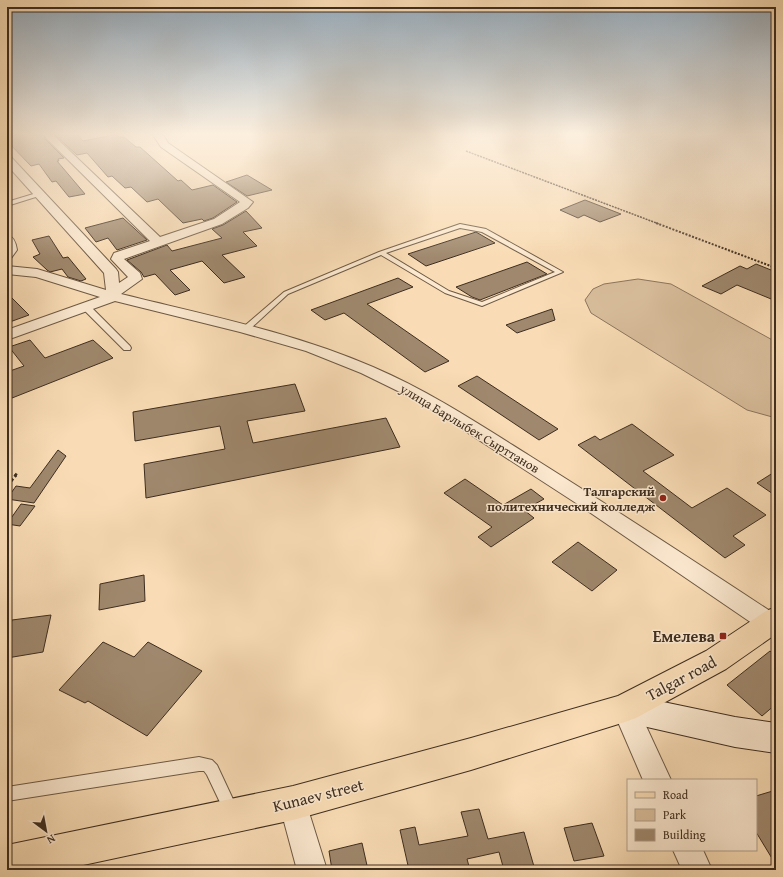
<svg xmlns="http://www.w3.org/2000/svg" width="783" height="877" font-family="'Gentium Book Plus',serif">
<style>
.green{fill:#d9be9c;stroke:#8c765e}
.building{fill:#9f886d;stroke:#3e2d1f}
.lines{fill:none;stroke-linecap:round;stroke-linejoin:round}
.lane-casing{stroke:#6d5944;stroke-width:2}
.street-casing{stroke:#6d5944;stroke-width:2}
.secondary-casing{stroke:#3e2d1f;stroke-width:2}
.primary-casing{stroke:#3e2d1f;stroke-width:2}
.path-far3{stroke:#3e2d1f;stroke-width:1.5;stroke-dasharray:2 1;stroke-linecap:butt}
.path-far2{stroke:#3e2d1f;stroke-width:2;stroke-dasharray:2 1.5;stroke-linecap:butt}
.path-far1{stroke:#3e2d1f;stroke-width:2.5;stroke-dasharray:3 2;stroke-linecap:butt}
.path{stroke:#3e2d1f;stroke-width:3;stroke-dasharray:3.5 2.5;stroke-linecap:butt}
.lane{fill:#fbe8cf;fill-rule:evenodd}
.street{fill:#fbe8cf;fill-rule:evenodd}
.secondary{fill:#fbe8cf;fill-rule:evenodd}
.primary{fill:#f9dcb5;fill-rule:evenodd}
.poi-dot{fill:#8f2418;stroke:#fbe8cf;stroke-width:1.5}
.labels{text-anchor:middle;stroke-width:3;stroke-linejoin:round;paint-order:stroke}
.street-label{font-size:13px;fill:#3e2d1f;stroke:#fbe8cf}
.poi-label{font-size:13px;font-weight:bold;fill:#3e2d1f;stroke:#fbe8cf;text-anchor:end}
.near-poi-label{font-size:16px;font-weight:bold;fill:#3e2d1f;stroke:#fbe8cf;text-anchor:end}
.near-street-label{font-size:16px;fill:#3e2d1f;stroke:#fbe8cf}
</style>
<rect width="100%" height="100%" fill="#f9dcb5"/>
<filter id="stains"><feTurbulence type="fractalNoise" baseFrequency=".005" numOctaves="4"/><feColorMatrix values="0 0 0 0 .2 0 0 0 0 .09 0 0 0 0 .02 0 0 0 .5 -.17"/></filter>
<radialGradient id="worn" r=".72"><stop offset=".6" stop-color="#630" stop-opacity="0"/><stop offset="1" stop-color="#630" stop-opacity=".3"/></radialGradient>
<path class="green" d="M 638,279 L 671,284 L 776,342 L 776,418 L 747,410 L 591,313 L 585,300 L 593,289 L 604,284 Z"/>
<path class="building" d="M 7,135 L 44,135 L 45,139 L 64,158 L 58,159 L 59,161 L 57,161 L 85,194 L 69,197 L 56,181 L 52,182 L 39,164 L 31,166 L 7,141 Z
M 55,135 L 78,135 L 83,141 L 113,135 L 117,135 L 119,137 L 124,137 L 136,147 L 140,147 L 178,181 L 181,180 L 192,190 L 213,185 L 237,202 L 213,218 L 204,221 L 202,219 L 183,223 L 158,199 L 147,202 L 131,187 L 125,188 L 112,176 L 108,177 L 87,153 L 77,155 Z
M 247,175 L 272,190 L 247,196 L 226,182 Z
M 585,200 L 621,214 L 600,222 L 584,215 L 578,218 L 560,210 Z
M 246,211 L 262,228 L 243,232 L 257,246 L 222,255 L 245,277 L 224,283 L 202,261 L 170,270 L 190,290 L 175,295 L 155,274 L 144,277 L 141,272 L 127,260 L 167,245 L 172,251 L 222,238 L 212,229 L 223,225 Z
M 123,218 L 147,240 L 117,250 L 108,238 L 96,242 L 85,228 Z
M 476,232 L 495,243 L 426,266 L 408,254 Z
M 49,236 L 63,258 L 68,257 L 86,279 L 81,281 L 68,277 L 62,269 L 50,272 L 47,270 L 33,257 L 40,254 L 32,240 Z
M 527,262 L 547,274 L 480,300 L 472,297 L 456,287 Z
M 756,264 L 776,272 L 776,301 L 737,285 L 721,294 L 702,286 L 740,266 L 747,269 Z
M 398,278 L 413,287 L 367,304 L 449,361 L 425,372 L 344,313 L 325,320 L 311,310 Z
M 7,293 L 29,315 L 7,323 Z
M 552,309 L 555,320 L 517,333 L 506,325 Z
M 30,340 L 45,358 L 93,340 L 113,358 L 7,400 L 7,372 L 24,366 L 9,347 Z
M 477,376 L 558,429 L 539,440 L 458,386 Z
M 295,384 L 305,411 L 247,421 L 253,443 L 386,418 L 400,447 L 146,498 L 144,464 L 225,449 L 220,426 L 135,441 L 133,412 Z
M 632,424 L 674,455 L 643,471 L 692,508 L 727,488 L 766,515 L 733,536 L 745,545 L 725,558 L 578,445 L 595,436 L 600,440 Z
M 58,450 L 66,456 L 34,503 L 7,499 L 16,486 L 30,488 Z
M 776,471 L 776,496 L 757,483 Z
M 465,479 L 503,505 L 531,489 L 544,499 L 524,510 L 534,518 L 491,547 L 478,537 L 492,527 L 444,493 Z
M 21,504 L 35,506 L 20,526 L 7,524 Z
M 578,542 L 617,570 L 592,591 L 552,562 Z
M 144,575 L 145,601 L 99,610 L 100,584 Z
M 51,615 L 43,652 L 7,658 L 7,642 L 12,620 Z
M 103,642 L 134,657 L 148,642 L 202,671 L 147,736 L 88,701 L 85,703 L 59,690 Z
M 770,651 L 776,656 L 776,704 L 762,716 L 727,685 Z
M 776,790 L 776,865 L 756,832 L 756,796 Z
M 479,809 L 488,839 L 524,832 L 535,870 L 504,870 L 499,852 L 467,859 L 470,870 L 409,870 L 400,830 L 415,827 L 419,845 L 468,836 L 461,812 Z
M 592,823 L 604,856 L 574,861 L 564,828 Z
M 362,843 L 368,870 L 332,870 L 329,851 Z"/>
<g class="lines">
<g class="lane-casing">
<path id="lane" d="M 40,192 L 43,194 L 42,195 L 7,206 L 7,202 Z
M 460,224 L 486,229 L 563,272 L 482,306 L 445,293 L 381,255 L 288,294 L 248,331 L 245,331 L 241,329 L 284,292 L 379,252 ZM 460,228 L 482,232 L 555,272 L 482,302 L 449,291 L 386,253 Z
M 7,234 C 14,237 16,243 17,250 L 9,261 L 7,262 L 7,255 L 11,250 L 10,243 L 7,240 Z
M 83,305 L 89,305 L 130,346 L 131,348 L 130,350 L 124,350 L 83,309 Z
M 199,757 L 212,760 L 217,765 L 238,810 L 236,815 L 231,817 L 226,815 L 207,775 L 204,771 L 199,771 L 7,801 L 7,787 Z"/>
</g>
<g class="street-casing">
<path id="street" d="M 45,135 L 53,135 L 160,237 L 214,219 L 240,202 L 161,147 L 153,135 L 163,135 L 168,143 L 253,202 L 248,208 L 222,224 L 124,259 L 140,273 L 142,279 L 121,294 C 206,315 292,332 373,367 C 429,391 479,424 530,456 C 613,508 694,561 776,615 L 776,631 L 770,633 L 762,630 L 579,505 L 445,418 L 408,396 L 361,373 L 306,351 L 240,332 L 115,301 L 7,340 L 7,330 L 100,297 L 36,277 L 7,274 L 7,266 L 37,269 L 106,290 L 104,273 L 7,165 L 7,156 L 11,157 L 116,269 L 118,272 L 119,283 L 128,277 L 111,259 L 114,253 L 150,241 L 46,138 Z
M 625,696 L 634,700 L 671,780 L 643,780 L 612,708 L 616,700 Z
M 293,789 L 303,793 L 327,870 L 297,870 L 279,803 L 283,793 Z
M 673,850 L 703,850 L 712,870 L 682,870 Z"/>
</g>
<g class="secondary-casing">
<path id="secondary" d="M 625,694 L 735,717 L 776,723 L 776,753 L 735,747 L 625,722 L 614,718 L 609,708 L 614,698 Z"/>
</g>
<g class="primary-casing">
<path id="primary" d="M 776,607 L 776,634 L 726,669 L 636,718 L 625,722 L 471,770 L 293,820 L 60,870 L 7,870 L 7,845 L 293,786 L 471,738 L 618,696 L 706,651 L 766,611 Z"/>
</g>
<path class="path-far3" d="M 466,151 L 659,224"/>
<path class="path-far2" d="M 656,223 L 776,268"/>
<path class="path-far1" d="M 15,476 L 17,473"/>
<path class="path" d="M 7,486 L 16,475"/>
<use href="#lane" class="lane"/>
<use href="#street" class="street"/>
<use href="#secondary" class="secondary"/>
<use href="#primary" class="primary"/>
</g>
<linearGradient id="sky" x2="0" y2="1"><stop stop-color="#95acbf"/><stop offset="0.52" stop-color="#fcefde"/><stop offset="1" stop-color="#fcefde" stop-opacity="0"/></linearGradient>
<rect width="783" height="258" fill="url(#sky)"/>
<g class="poi-dot">
<circle cx="663" cy="498" r="4"/>
<rect x="719" y="632" width="8" height="8" rx="2"/>
</g>
<g class="labels">
<g class="street-label">
<text transform="translate(470 428) rotate(31)" y="5">улица Барлыбек Сырттанов</text>
</g>
<g class="poi-label">
<text x="655" y="496">Талгарский<tspan x="655" dy="15">политехнический колледж</tspan></text>
</g>
<g class="near-poi-label">
<text x="715" y="642">Емелева</text>
</g>
<g class="near-street-label">
<text transform="translate(681 678) rotate(-28)" y="6">Talgar road</text>
<text transform="translate(318 795) rotate(-14)" y="6">Kunaev street</text>
</g>
</g>
<rect width="783" height="877" fill="none" stroke="#f9dcb5" stroke-width="24"/>
<rect x="8" y="8" width="767" height="861" fill="none" stroke="#3e2d1f" stroke-width="2"/>
<rect x="12" y="12" width="759" height="853" fill="none" stroke="#3e2d1f"/>
<rect x="627" y="779" width="130" height="72" fill="#fbe8cf" stroke="#af9d89"/>
<rect x="635" y="792" width="20" height="6" fill="#f9dcb5" stroke="#af9d89"/>
<text x="663" y="799" font-size="12" fill="#3e2d1f">Road</text>
<rect x="635" y="809" width="20" height="12" fill="#d9be9c" stroke="#af9d89"/>
<text x="663" y="819" font-size="12" fill="#3e2d1f">Park</text>
<rect x="635" y="829" width="20" height="12" fill="#9f886d" stroke="#af9d89"/>
<text x="663" y="839" font-size="12" fill="#3e2d1f">Building</text>
<g transform="translate(46 831) rotate(148)" stroke="#fbe8cf" stroke-width="3" paint-order="stroke">
<path d="M0-3L7 15L0 10L-7 15Z" fill="#3e2d1f"/>
<text y="-6" font-size="11" font-weight="bold" text-anchor="middle" fill="#3e2d1f">N</text>
</g>
<rect width="100%" height="100%" filter="url(#stains)"/>
<rect width="100%" height="100%" fill="url(#worn)"/>
</svg>
